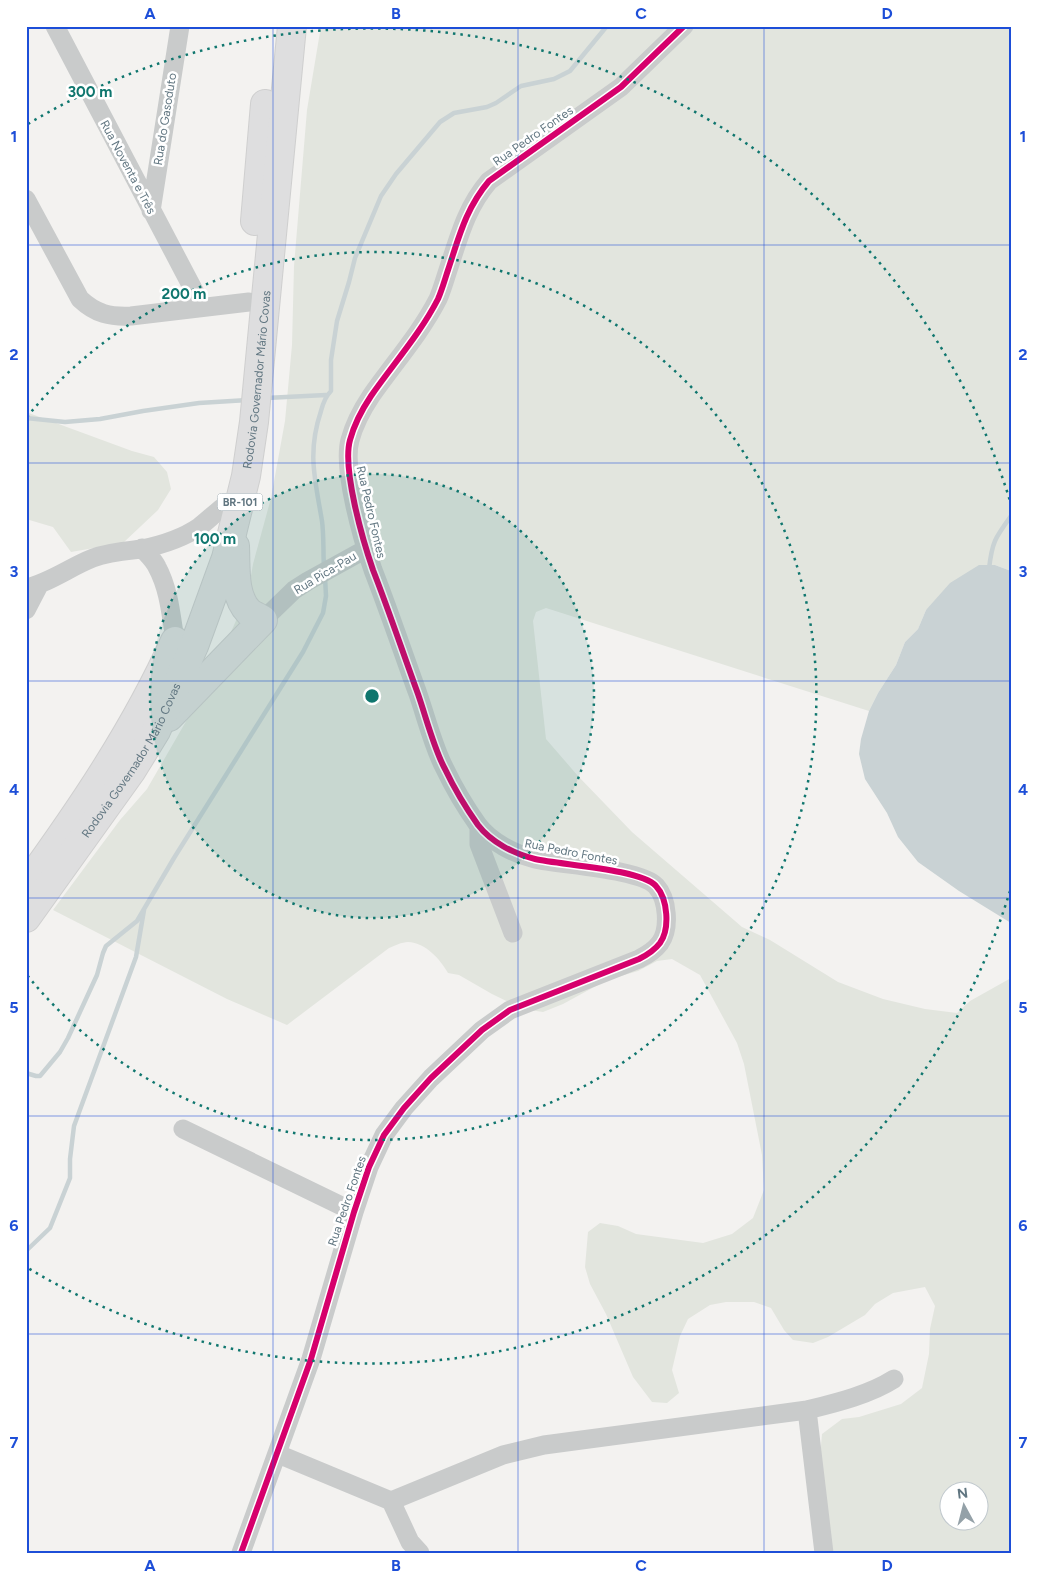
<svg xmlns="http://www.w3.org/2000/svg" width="1037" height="1579" font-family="Figtree,sans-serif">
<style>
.green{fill:#e2e5de;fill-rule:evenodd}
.water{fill:#c9d2d4}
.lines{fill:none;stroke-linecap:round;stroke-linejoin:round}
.stream{stroke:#c9d2d4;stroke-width:4.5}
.highway-casing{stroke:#cfcfcf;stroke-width:30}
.minor{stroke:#c9cbcb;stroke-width:19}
.highway{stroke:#dededf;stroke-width:28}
.cycleway-casing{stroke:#fff;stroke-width:9}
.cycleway{stroke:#d6006c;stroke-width:6}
.grid{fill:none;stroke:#1d4ed8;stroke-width:1;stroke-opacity:0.55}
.ring{fill:none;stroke:#0f766e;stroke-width:2.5;stroke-dasharray:2.5 5}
.labels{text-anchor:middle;stroke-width:5;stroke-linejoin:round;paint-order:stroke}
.shield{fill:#fff;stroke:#909fa7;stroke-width:1}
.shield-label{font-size:11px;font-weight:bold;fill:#617681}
.street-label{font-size:12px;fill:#617681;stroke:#fff}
.centre{fill:#0f766e;stroke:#fff;stroke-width:2.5}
.ring-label{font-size:15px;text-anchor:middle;font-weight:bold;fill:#0f766e;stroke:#fff;stroke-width:5;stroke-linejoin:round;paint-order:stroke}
.neatline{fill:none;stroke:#1d4ed8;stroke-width:2}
.grid-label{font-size:16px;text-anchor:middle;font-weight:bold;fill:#1d4ed8}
</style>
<rect width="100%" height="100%" fill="#f3f2f0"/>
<path class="green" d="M 321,26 L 1011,26 L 1011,571 L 995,565 L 926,610 L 918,629 L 905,642 L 896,665 L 878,693 L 869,711 L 546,608 L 536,612 L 533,621 L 546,739 L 578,776 L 632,832 L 742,927 L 770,940 L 838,982 L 883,999 L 925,1009 L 957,1013 L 970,1001 L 1011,978 L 1011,1553 L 826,1553 L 820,1457 L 822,1434 L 842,1419 L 859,1417 L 901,1404 L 922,1388 L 929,1354 L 930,1329 L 935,1306 L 925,1287 L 893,1293 L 875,1304 L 865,1315 L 828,1337 L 813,1343 L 793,1340 L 784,1330 L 771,1308 L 754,1302 L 726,1302 L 710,1305 L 688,1319 L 680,1336 L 672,1370 L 679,1393 L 667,1403 L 652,1402 L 633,1377 L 606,1314 L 590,1284 L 585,1267 L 588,1232 L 600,1223 L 618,1226 L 636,1234 L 703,1243 L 732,1234 L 753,1218 L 764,1190 L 762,1155 L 744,1064 L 737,1043 L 700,975 L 672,959 L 657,961 L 638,971 L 607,980 L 563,1004 L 543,1012 L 523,1009 L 492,994 L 459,975 L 448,973 C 440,959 426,943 408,942 C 402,942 394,946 389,948 L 287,1025 L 227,999 L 53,910 L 120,820 L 147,789 L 211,678 L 248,593 L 253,564 L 271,498 L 285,421 L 292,345 L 294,266 L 307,110 ZM 950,1492 L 980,1492 L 980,1522 L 950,1522 Z
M 26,412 L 132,451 L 154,457 L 167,472 L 171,489 L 158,510 L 123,543 L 71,552 L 53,527 L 26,519 Z"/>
<path class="water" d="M 979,565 L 995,565 L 1011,571 L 1011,923 L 959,891 L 918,862 L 898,837 L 887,813 L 865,779 L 859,754 L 861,739 L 869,711 L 878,693 L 896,665 L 905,642 L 918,629 L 926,610 L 950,583 Z"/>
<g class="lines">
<path class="stream" d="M 266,398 L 326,395
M 26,418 L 65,422 L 100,419 L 143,411 L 199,403 L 248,400
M 324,567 C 323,552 324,536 322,521 C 315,479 307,453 321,411 C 323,403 325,397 331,391 L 331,360 L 337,321 L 349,282 L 355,258 L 381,196 L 396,174 L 440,122 L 454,113 L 487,107 L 496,103 L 521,86 L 554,79 L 570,71 L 607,26
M 989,569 C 992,542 995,538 1011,516
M 26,1073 L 36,1076 L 40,1076 L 60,1052 L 68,1038 L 97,975 L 103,953 L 106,946 L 137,921 L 174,858 L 303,652 L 323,613 L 326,596 L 325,577
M 26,1251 L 50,1228 L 70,1178 L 70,1159 L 74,1126 L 136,957 L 144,910"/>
<g class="highway-casing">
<g id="highway">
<path d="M 255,221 L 265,104"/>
<path d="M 169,717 L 263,620 C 258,617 253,615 249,612 C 233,596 236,567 235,546"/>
<path d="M 26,885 C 82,808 136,728 175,641"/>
<path id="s1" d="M 26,918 L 132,770 L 156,731 L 194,646 L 226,558 L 246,476 L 254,422 L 292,26"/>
</g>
</g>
<path class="minor" d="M 55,26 L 202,306
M 26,199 L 80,299 C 96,314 110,317 131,316 L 249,302
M 151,211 L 180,26
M 142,548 C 147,554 154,560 157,567 C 169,589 171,615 175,640
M 26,588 C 49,583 70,567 93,558 C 109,552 125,551 142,549 C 161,545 183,538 199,527 C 207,521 215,513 223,507
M 26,610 L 39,585
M 263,620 L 294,590 L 308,581 L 366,549
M 479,826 L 479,844 L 513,933
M 183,1129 L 354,1212
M 807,1410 L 824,1553
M 278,1454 L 391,1501 L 410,1542 L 420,1553
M 391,1501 L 503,1455 L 544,1445 L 807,1410 C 835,1403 869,1395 894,1379
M 241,1553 L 311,1359 L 354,1212 L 369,1167 L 384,1135 L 404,1108 L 431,1078 L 482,1030 L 510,1010 L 639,959 C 647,955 654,951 660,943 C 670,929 668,899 656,886 C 641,869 561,865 535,859 C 514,854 491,842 478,825 C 466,808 454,788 445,769 C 434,749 426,717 418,694 C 403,653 389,611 373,570 C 363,541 342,469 350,440 C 354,425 363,408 371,396 C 394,363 420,334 438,299 C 442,290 445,279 448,270 C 459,237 466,208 489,181 L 621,87 L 684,26"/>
<use href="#highway" class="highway"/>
<g class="cycleway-casing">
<path id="cycleway" d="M 241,1553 L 311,1359 L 354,1212 L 369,1167 L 384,1135 L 404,1108 L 431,1078 L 482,1030 L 510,1010 L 639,959 C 647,955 654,951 660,943 C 670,929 668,899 656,886 C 641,869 561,865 535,859 C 514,854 491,842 478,825 C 466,808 454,788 445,769 C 434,749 426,717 418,694 C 403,653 389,611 373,570 C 363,541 342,469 350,440 C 354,425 363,408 371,396 C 394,363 420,334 438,299 C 442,290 445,279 448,270 C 459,237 466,208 489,181 L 621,87 L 684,26"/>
</g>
<use href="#cycleway" class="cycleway"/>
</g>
<path class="grid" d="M 273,26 L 273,1553M 518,26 L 518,1553M 764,26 L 764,1553M 26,245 L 1011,245M 26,463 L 1011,463M 26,681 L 1011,681M 26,898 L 1011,898M 26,1116 L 1011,1116M 26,1334 L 1011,1334"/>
<circle cx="372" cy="696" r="222" fill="#0f766e" fill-opacity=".12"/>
<g class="ring">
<circle cx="372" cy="696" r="222"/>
<path d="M27 417A444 444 0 1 1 27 975"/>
<path d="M1010 891A667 667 0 0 1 28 1268M28 124A667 667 0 0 1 1010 501"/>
</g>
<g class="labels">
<rect class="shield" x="217.5" y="493.5" width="45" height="17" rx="4"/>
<g class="shield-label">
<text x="240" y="506">BR-101</text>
</g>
<g class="street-label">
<text transform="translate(165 119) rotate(-81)" y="4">Rua do Gasoduto</text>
<text transform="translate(533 136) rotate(-35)" y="4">Rua Pedro Fontes</text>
<text transform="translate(128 167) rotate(62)" y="4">Rua Noventa e Três</text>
<text dy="4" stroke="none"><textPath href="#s1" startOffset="596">Rodovia Governador Mário Covas</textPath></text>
<text transform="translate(371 512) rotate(77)" y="4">Rua Pedro Fontes</text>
<text transform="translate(325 573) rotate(-31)" y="4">Rua Pica-Pau</text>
<text dy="4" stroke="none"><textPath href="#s1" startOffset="190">Rodovia Governador Mário Covas</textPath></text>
<text transform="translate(571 852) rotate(11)" y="4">Rua Pedro Fontes</text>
<text transform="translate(347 1201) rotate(-71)" y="4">Rua Pedro Fontes</text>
</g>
</g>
<circle cx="372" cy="696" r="8" class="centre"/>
<g class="ring-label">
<text x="90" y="97">300 m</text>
<text x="184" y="299">200 m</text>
<text x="215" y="544">100 m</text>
</g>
<rect width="1037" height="1579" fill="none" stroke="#ffffff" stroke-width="55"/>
<g transform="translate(964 1506) rotate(353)"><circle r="24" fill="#ffffff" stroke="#c0c8cd"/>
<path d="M0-4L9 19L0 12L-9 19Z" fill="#94a1a8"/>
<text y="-8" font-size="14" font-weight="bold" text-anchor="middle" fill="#617681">N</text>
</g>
<rect x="28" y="28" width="982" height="1524" class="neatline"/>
<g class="grid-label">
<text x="150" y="19">A</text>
<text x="396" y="19">B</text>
<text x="641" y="19">C</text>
<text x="887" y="19">D</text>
<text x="14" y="142">1</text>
<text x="1023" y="142">1</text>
<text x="14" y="360">2</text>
<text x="1023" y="360">2</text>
<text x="14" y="577">3</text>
<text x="1023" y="577">3</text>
<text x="14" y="795">4</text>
<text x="1023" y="795">4</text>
<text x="14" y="1013">5</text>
<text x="1023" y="1013">5</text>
<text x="14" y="1231">6</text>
<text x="1023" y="1231">6</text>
<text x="14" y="1448">7</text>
<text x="1023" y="1448">7</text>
<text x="150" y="1571">A</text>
<text x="396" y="1571">B</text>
<text x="641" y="1571">C</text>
<text x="887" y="1571">D</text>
</g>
</svg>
